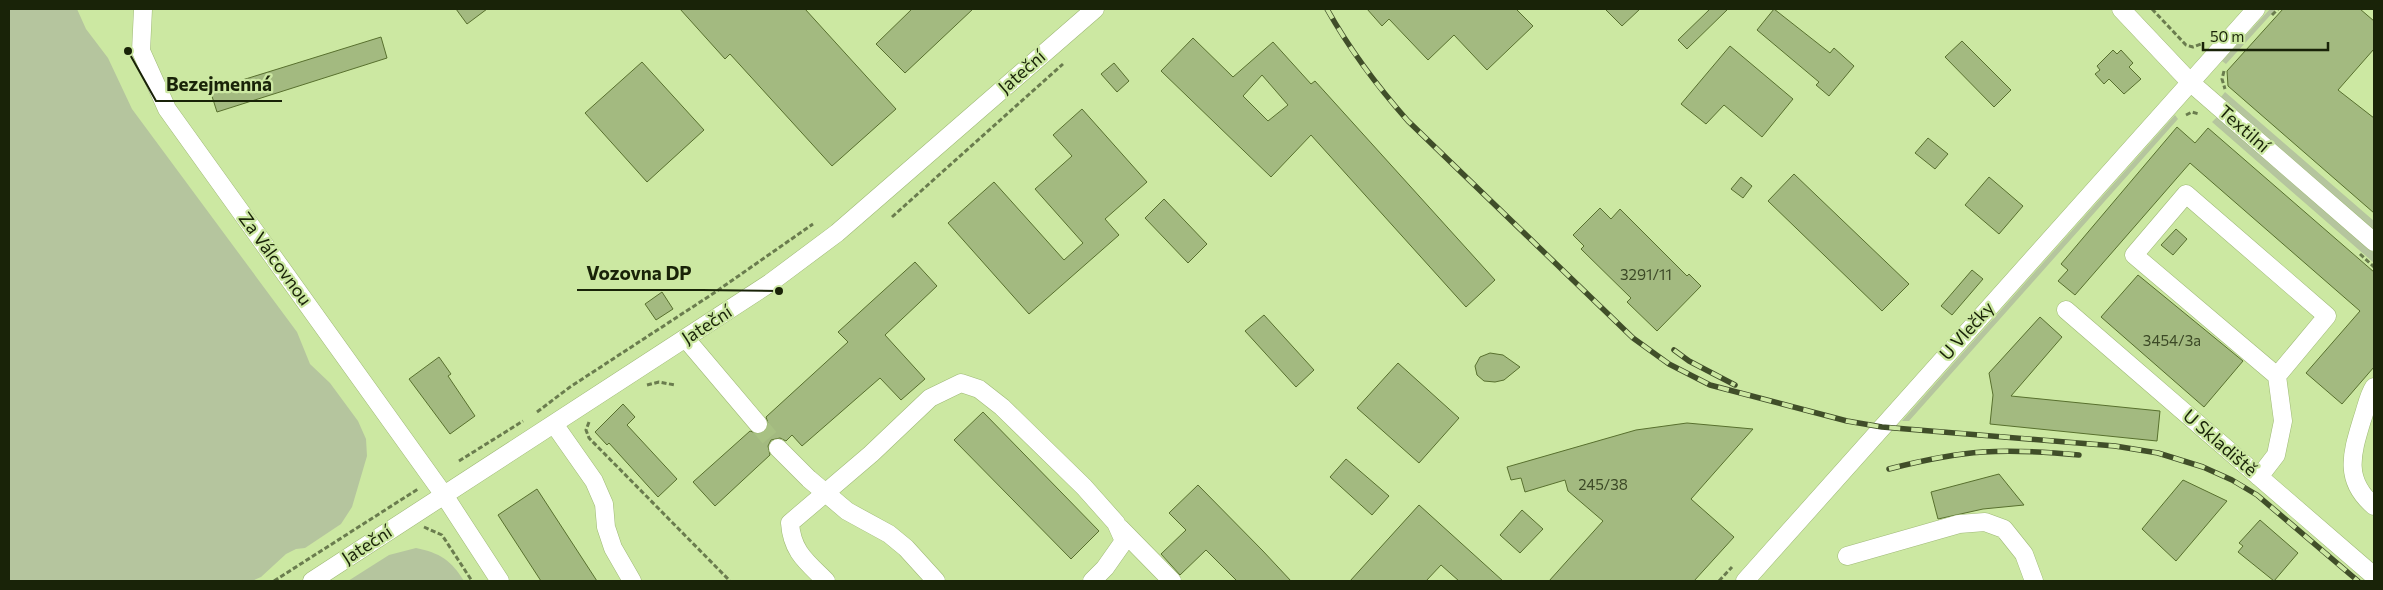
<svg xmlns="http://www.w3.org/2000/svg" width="2383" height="590" font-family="Commissioner,sans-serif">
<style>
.green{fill:#b5c59e}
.building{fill:#a3ba80;stroke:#58702e;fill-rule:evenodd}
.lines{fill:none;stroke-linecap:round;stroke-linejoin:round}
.minor-tunnel{stroke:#a8c183;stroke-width:18;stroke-dasharray:18 9;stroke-linecap:butt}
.minor-casing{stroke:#9fb976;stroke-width:19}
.path{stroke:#6a7c4e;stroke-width:3;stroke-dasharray:5 2.5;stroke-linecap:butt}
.minor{stroke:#fff;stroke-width:18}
.rail-casing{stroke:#404e29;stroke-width:5.5}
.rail{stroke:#cce8a2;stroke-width:4;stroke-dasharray:11;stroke-linecap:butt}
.labels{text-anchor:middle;stroke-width:4.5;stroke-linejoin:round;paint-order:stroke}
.number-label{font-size:15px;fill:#3c4926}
.street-label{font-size:18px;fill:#192308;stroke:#cce8a2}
.leader{fill:none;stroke:#192308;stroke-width:2}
.callout-dot{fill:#192308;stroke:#cce8a2;stroke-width:2}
.callout-label{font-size:19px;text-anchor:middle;font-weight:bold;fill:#192308;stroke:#cce8a2;stroke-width:4.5;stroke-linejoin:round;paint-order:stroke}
</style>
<rect width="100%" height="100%" fill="#cce8a2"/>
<path class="green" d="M 9,9 L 77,9 L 86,29 L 108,58 L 132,109 L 297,332 L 310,364 L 330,383 L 358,421 L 366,439 L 367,456 L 352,507 L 341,524 L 305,548 L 296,549 L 286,554 L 261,577 L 252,581 L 9,581 Z
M 2270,9 L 2276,9 L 2226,64 L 2222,61 Z
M 2225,92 L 2374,221 L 2374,230 L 2221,97 Z
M 2175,115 L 2178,119 L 1909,421 L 1902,421 Z
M 2218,116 L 2374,253 L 2374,263 L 2212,122 Z
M 416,548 C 440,553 451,560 464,581 L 348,581 L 389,555 Z"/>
<path class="building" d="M 456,9 L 487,9 L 467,24 Z
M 680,9 L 805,9 L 896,109 L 832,166 L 730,54 L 725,59 Z
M 912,9 L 973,9 L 905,73 L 876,44 Z
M 1367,9 L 1516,9 L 1533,26 L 1487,70 L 1454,35 L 1428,60 L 1389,19 L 1382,26 Z
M 1605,9 L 1640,9 L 1622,26 Z
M 1710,9 L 1728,9 L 1687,49 L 1678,40 Z
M 1774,9 L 1830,53 L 1834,48 L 1854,66 L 1829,96 L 1816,85 L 1819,82 L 1757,30 Z
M 2283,9 L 2360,9 L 2374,21 L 2374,49 L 2338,90 L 2374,118 L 2374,213 L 2228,86 L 2227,71 Z
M 381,37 L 387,58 L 217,112 L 210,90 Z
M 1193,38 L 1233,77 L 1273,42 L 1311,84 L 1315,81 L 1495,280 L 1466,307 L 1311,135 L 1271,177 L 1161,71 ZM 1262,75 L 1288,105 L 1268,121 L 1243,96 Z
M 1962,41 L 2011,90 L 1994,107 L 1945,57 Z
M 1730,46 L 1793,99 L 1762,137 L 1724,105 L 1706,124 L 1681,104 Z
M 2113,50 L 2117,54 L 2121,50 L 2133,63 L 2129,67 L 2141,79 L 2124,94 L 2109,79 L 2104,84 L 2095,74 L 2100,70 L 2097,66 Z
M 642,62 L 704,130 L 647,182 L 585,113 Z
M 1114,63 L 1129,81 L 1117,92 L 1101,74 Z
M 1082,109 L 1147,182 L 1105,219 L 1119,235 L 1029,314 L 948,223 L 994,182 L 1064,260 L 1083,243 L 1035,189 L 1072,156 L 1053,135 Z
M 2177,127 L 2195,143 L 2208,128 L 2374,272 L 2374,367 L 2342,404 L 2306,373 L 2360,311 L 2190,163 L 2075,295 L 2058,281 L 2068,270 L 2061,264 Z
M 1928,138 L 1948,154 L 1935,169 L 1915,153 Z
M 1794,174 L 1909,284 L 1882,311 L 1768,201 Z
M 1741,177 L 1752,186 L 1743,198 L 1731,189 Z
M 1989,177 L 2023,206 L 1999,234 L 1965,205 Z
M 1164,199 L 1207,244 L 1188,263 L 1145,218 Z
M 1600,208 L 1611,219 L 1620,209 L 1687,276 L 1689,274 L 1701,286 L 1657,331 L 1627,302 L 1631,298 L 1581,249 L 1584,246 L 1573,235 Z
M 2176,229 L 2187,239 L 2173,255 L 2161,245 Z
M 915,262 L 937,286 L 885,335 L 925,379 L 901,400 L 880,378 L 802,446 L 792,435 L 786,441 L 780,438 L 771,440 L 768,446 L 770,455 L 715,506 L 693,482 L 750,431 L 759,434 L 765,432 L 768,423 L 766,417 L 848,342 L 838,332 Z
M 1972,270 L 1983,279 L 1952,315 L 1941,306 Z
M 2138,275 L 2243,361 L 2204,407 L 2101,317 Z
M 662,292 L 673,309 L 656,320 L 645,304 Z
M 1264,315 L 1314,370 L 1296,387 L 1245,331 Z
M 2040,317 L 2062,337 L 2011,396 L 2160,411 L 2157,441 L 1990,424 L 1993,395 L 1989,373 Z
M 1490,353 L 1503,355 L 1520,367 L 1504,380 L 1495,382 L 1484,381 L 1477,375 L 1475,366 L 1480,357 Z
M 439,357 L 451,374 L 448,376 L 475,416 L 450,434 L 409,379 Z
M 1398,363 L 1459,418 L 1419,463 L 1357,408 Z
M 623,404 L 635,417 L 627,425 L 677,479 L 658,497 L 609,443 L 607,445 L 595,432 Z
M 983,412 L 1099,531 L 1071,559 L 954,440 Z
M 1687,423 L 1753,429 L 1691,499 L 1734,537 L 1694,581 L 1549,581 L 1603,521 L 1568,491 L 1565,480 L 1525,492 L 1521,478 L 1511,480 L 1507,467 L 1636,430 Z
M 1346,459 L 1389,496 L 1372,515 L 1330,477 Z
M 1999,474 L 2024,505 L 1983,509 L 1938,519 L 1931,492 Z
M 2183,480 L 2227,501 L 2176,561 L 2142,529 Z
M 1198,485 L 1263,551 L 1291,581 L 1237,581 L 1206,550 L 1180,575 L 1161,554 L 1186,530 L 1169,513 Z
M 537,489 L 597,581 L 541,581 L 498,515 Z
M 1419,505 L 1503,581 L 1459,581 L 1441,565 L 1426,581 L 1350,581 Z
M 1522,510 L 1543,529 L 1520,553 L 1500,535 Z
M 2260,520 L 2298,553 L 2274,581 L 2238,552 L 2243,546 L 2239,543 Z"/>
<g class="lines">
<path class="minor-tunnel" d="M 758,424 L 778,448"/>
<g class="minor-casing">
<path id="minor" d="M 143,9 L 141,51 L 167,109 L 444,495 L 500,581
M 2121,9 L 2190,82 L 2374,242
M 2066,310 L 2374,576
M 686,339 L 758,424
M 2374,387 C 2368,396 2366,409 2362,420 C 2352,453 2343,480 2374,506
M 554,424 L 594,481 L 604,504 L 606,527 L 613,548 L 632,581
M 778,448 L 809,479 L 847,511 L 889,534 L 906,548 L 936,581
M 2259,477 L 2276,455 L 2283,421 L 2277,376 L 2327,316 L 2186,194 L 2134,255 L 2277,376
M 1120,528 L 1172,581
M 1847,556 L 1959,524 L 1985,522 L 2004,529 L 2024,554 L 2034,581
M 312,581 L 770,283 L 837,233 L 1095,9
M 826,581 C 807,562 792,552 790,523 L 871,454 L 930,398 L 961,383 L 979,389 L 1002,407 L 1084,487 L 1116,523 L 1124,541 L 1105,568 L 1092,581
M 1745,581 L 2256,9"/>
</g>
<path class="path" d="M 2152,9 L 2186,45 L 2193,47 L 2201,44
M 2272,15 L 2278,9
M 2224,71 L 2222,79 L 2225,89
M 2186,115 L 2192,112 L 2199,114
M 892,217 L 1063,64
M 2360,254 L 2374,267
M 647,385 L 659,382 L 675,385
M 537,412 L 570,387 L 714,293 L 813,224
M 589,422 L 586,430 L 589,438 L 730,581
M 459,461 L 523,421
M 424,527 L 442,535 L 472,581
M 274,581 L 418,489
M 1719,581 L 1732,567"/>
<use href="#minor" class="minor"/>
<g class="rail-casing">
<path id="rail" d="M 1327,9 C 1350,50 1377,86 1408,121 L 1633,338 L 1669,364 L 1710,385 L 1847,421 L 1882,427 L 2115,446 L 2158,453 L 2203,467 L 2232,480 L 2257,495 L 2358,581
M 1674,350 L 1689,361 L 1735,385
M 1889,469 C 1920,461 1951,454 1983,452 C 2016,450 2047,452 2079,455"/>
</g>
<use href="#rail" class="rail"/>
</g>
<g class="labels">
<g class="number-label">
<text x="1646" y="280">3291/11</text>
<text x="2172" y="346">3454/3a</text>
<text x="1603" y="490">245/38</text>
</g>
<g class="street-label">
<text transform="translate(1022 72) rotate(-41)" y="6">Jateční</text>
<text transform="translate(2244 129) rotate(41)" y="6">Textilní</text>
<text transform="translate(275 259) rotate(54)" y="6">Za Válcovnou</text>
<text transform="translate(707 325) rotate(-33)" y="6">Jateční</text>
<text transform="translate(1967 331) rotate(-48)" y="6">U Vlečky</text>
<text transform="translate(2220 443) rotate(41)" y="6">U Skladiště</text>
<text transform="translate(367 545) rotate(-33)" y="6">Jateční</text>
</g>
</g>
<path class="leader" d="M128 51L156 101H282M779 291L702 290H577"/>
<g class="callout-dot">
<circle cx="128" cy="51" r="5"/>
<circle cx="779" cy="291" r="5"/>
</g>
<g class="callout-label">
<text x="219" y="91">Bezejmenná</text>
<text x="639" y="280">Vozovna DP</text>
</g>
<rect width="2383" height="590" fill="none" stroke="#192308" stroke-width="20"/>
<path d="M2203 42v8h125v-8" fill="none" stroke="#192308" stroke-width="2.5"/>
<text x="2210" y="42" font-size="15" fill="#192308" stroke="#cce8a2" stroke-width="4" paint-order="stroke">50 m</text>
</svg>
